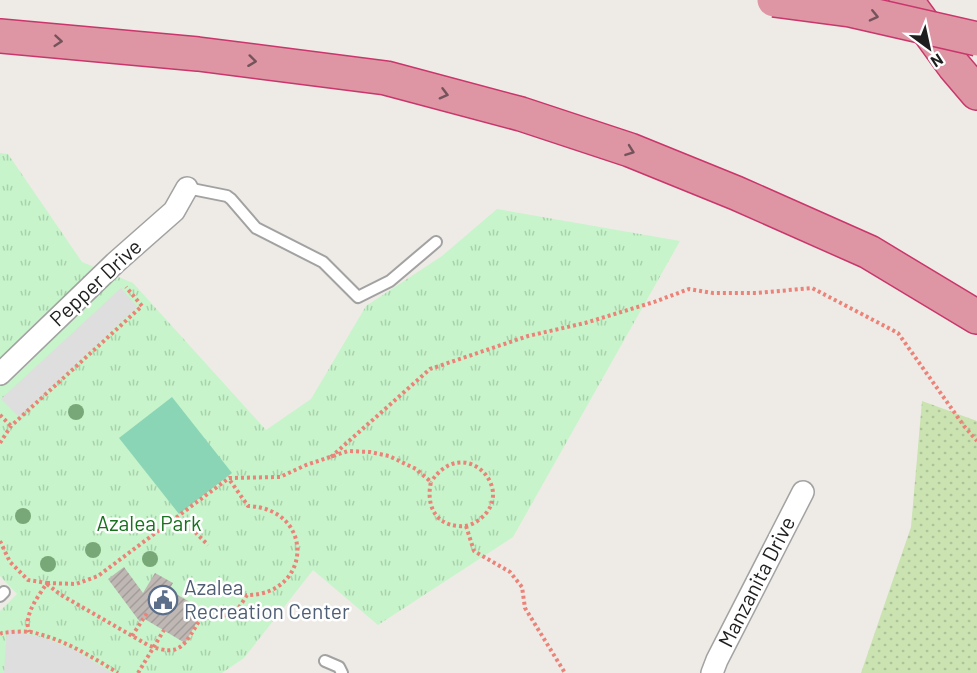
<svg xmlns="http://www.w3.org/2000/svg" width="977" height="673" font-family="Barlow,sans-serif">
<style>
.grass{fill:url(#grass-dots)}
.park{fill:url(#park-tufts)}
.pitch{fill:#8bd5b7}
.parking{fill:#dedede}
.building{fill:url(#building-hatch)}
.lines{fill:none;stroke-linecap:round;stroke-linejoin:round}
.service-casing{stroke:#a2a2a2;stroke-width:14}
.minor-casing{stroke:#a2a2a2;stroke-width:24}
.motorway-casing{stroke:#c9366b;stroke-width:36}
.path{stroke:#ec8379;stroke-width:4;stroke-dasharray:3 3;stroke-linecap:butt}
.service{stroke:#fff;stroke-width:10}
.minor{stroke:#fff;stroke-width:21}
.motorway{stroke:#de95a4;stroke-width:33}
.motorway-bridge-casing{stroke:#c9366b;stroke-width:36;stroke-linecap:butt}
.motorway-bridge{stroke:#de95a4;stroke-width:33}
.tree{fill:#78a877}
.oneway{stroke:#74545a}
.labels{text-anchor:middle;stroke-width:5;stroke-linejoin:round;paint-order:stroke}
.street-label{font-size:21px;fill:#1e1e1e;stroke:#fff}
.park-label{font-size:21px;fill:#17721d;stroke:#fff}
.service-label{font-size:21px;fill:#4e5e75;stroke:#fff;text-anchor:start}
</style>
<defs>
<pattern id="grass-dots" width="8" height="8" patternUnits="userSpaceOnUse" patternTransform="scale(1.5)"><rect width="8" height="8" fill="#cae3b1"/><path d="M2 2h.1M6 6h.1" fill="none" stroke="#adc298" stroke-width="1.8" stroke-linecap="round"/></pattern>
<pattern id="park-tufts" width="24" height="20" patternUnits="userSpaceOnUse" patternTransform="scale(1.5)"><rect width="24" height="20" fill="#c7f4ca"/><path d="M3 7l-1-3M5 7V3M7 7l1-3M15 17l-1-3M17 17v-4M19 17l1-3" fill="none" stroke="#aad1ad"/></pattern>
<pattern id="building-hatch" width="6" height="6" patternUnits="userSpaceOnUse" patternTransform="scale(1.5)"><rect width="6" height="6" fill="#beb7b3"/><path d="M-1 1l2-2M0 6l6-6M5 7l2-2" fill="none" stroke="#a39d9a"/></pattern>
</defs>
<rect width="100%" height="100%" fill="#eeebe6"/>
<path class="grass" d="M 922,401 L 977,421 L 977,673 L 861,673 L 911,527 Z"/>
<path class="park" d="M 0,153 L 8,154 L 82,262 L 133,283 L 266,430 L 311,399 L 366,306 L 442,256 L 497,209 L 680,241 L 513,537 L 378,625 L 313,570 L 244,658 L 222,673 L 0,673 L 0,611 L 17,594 L 0,576 Z"/>
<path class="pitch" d="M 172,397 L 232,473 L 179,514 L 119,438 Z"/>
<path class="parking" d="M 121,288 L 137,307 L 19,417 L 1,399 Z
M 7,629 L 44,638 L 75,650 L 112,673 L 4,673 Z"/>
<path class="building" d="M 124,567 L 143,593 L 155,573 L 173,583 L 169,590 L 204,610 L 185,643 L 143,618 L 140,622 L 108,579 Z"/>
<g class="lines">
<g class="service-casing">
<path id="service" d="M 187,188 L 227,196 L 231,199 L 256,228 L 323,262 L 358,297 L 390,281 L 436,242
M 0,596 L 4,592
M 325,661 L 339,667 L 342,673"/>
</g>
<g class="minor-casing">
<path id="minor" d="M 0,374 L 115,263 L 174,211 L 187,188
M 712,673 L 717,660 L 803,492"/>
</g>
<g class="motorway-casing">
<path id="motorway" d="M 906,0 L 954,66 L 977,93
M 0,36 L 198,54 L 386,78 L 521,114 L 630,150 L 736,193 L 869,252 L 977,317"/>
</g>
<path class="path" d="M 0,415 L 11,426
M 0,443 L 11,426 L 142,306 L 126,287
M 331,457 L 430,369 L 528,336 L 585,323 L 654,302 L 689,289 L 713,293 L 757,293 L 812,288 L 898,333 L 964,426 L 977,441
M 176,518 L 184,525 L 193,530 L 208,545
M 466,526 L 474,551 L 510,572 L 522,587 L 525,608 L 565,673
M 0,541 L 10,562 L 28,580 L 47,583 C 38,597 23,615 29,632
M 47,583 L 76,584 L 98,576 L 229,478 L 280,477 L 306,465 L 348,451 L 370,452 L 389,456 L 416,469 L 431,482 C 426,503 434,525 459,526 C 466,527 474,524 480,519 C 518,490 464,432 431,482
M 47,584 L 61,595 L 148,645 C 182,659 185,643 201,618 C 208,618 225,616 231,614 C 238,611 243,601 247,595 C 312,595 316,509 248,506 L 229,479
M 0,634 L 2,633 C 11,632 22,631 31,632 C 63,639 91,656 118,673
M 132,636 L 147,613
M 138,673 L 164,630"/>
<use href="#service" class="service"/>
<use href="#minor" class="minor"/>
<use href="#motorway" class="motorway"/>
<g class="motorway-bridge-casing">
<path id="motorway-bridge" d="M 774,0 L 850,10 L 977,39"/>
</g>
<use href="#motorway-bridge" class="motorway-bridge"/>
</g>
<g class="tree">
<circle cx="76" cy="412" r="8"/>
<circle cx="23" cy="516" r="8"/>
<circle cx="93" cy="550" r="8"/>
<circle cx="150" cy="559" r="8"/>
<circle cx="48" cy="564" r="8"/>
</g>
<defs><path id="oneway-chevron" d="M-2-3.5L2.5 0L-2 3.5" fill="none" stroke-width="1.6" stroke-linecap="round" stroke-linejoin="round" transform="scale(1.5)"/></defs>
<g class="oneway">
<use href="#oneway-chevron" transform="translate(874 16) rotate(13)"/>
<use href="#oneway-chevron" transform="translate(58 41) rotate(5)"/>
<use href="#oneway-chevron" transform="translate(252 61) rotate(7)"/>
<use href="#oneway-chevron" transform="translate(444 94) rotate(15)"/>
<use href="#oneway-chevron" transform="translate(630 151) rotate(20)"/>
</g>
<defs>
<g id="civic-ring" transform="scale(1.5)"><circle r="9.5" fill="#fff" stroke="#5c6f8a" stroke-width="1.5"/><path d="M-.6-6.5H3V-4.5H.6V-3L4-1V1h2V6H-6V1h2V-1L-.6-3ZM-1.2 2.5V6h2.4V2.5Z" fill="#5c6f8a"/></g>
</defs>
<g fill-rule="evenodd">
<use href="#civic-ring" x="163" y="600"/>
</g>
<g class="labels">
<g class="street-label">
<text transform="translate(96 283) rotate(-43)" y="7">Pepper Drive</text>
<text transform="translate(757 582) rotate(-63)" y="7">Manzanita Drive</text>
</g>
<g class="park-label">
<text x="149" y="531">Azalea Park</text>
</g>
<g class="service-label">
<text x="184" y="595">Azalea<tspan x="184" dy="24">Recreation Center</tspan></text>
</g>
</g>
<g transform="translate(929 48) rotate(147)" stroke="#ffffff" stroke-width="4.5" paint-order="stroke">
<path d="M0-4.5L10 22L0 15L-10 22Z" fill="#1e1e1e"/>
<text y="-9" font-size="16" font-weight="bold" text-anchor="middle" fill="#1e1e1e">N</text>
</g>
</svg>
